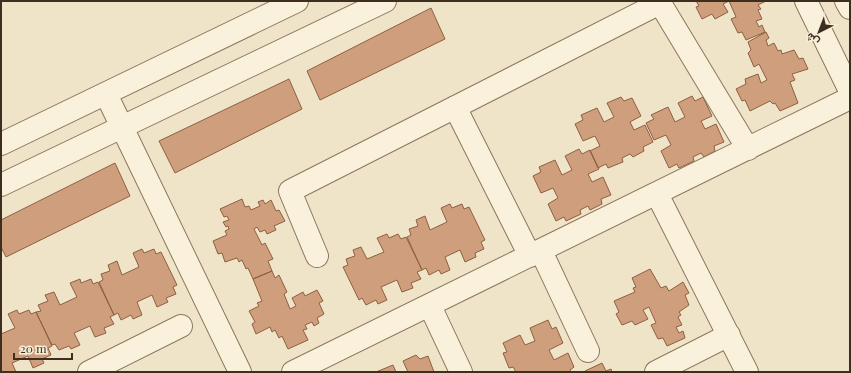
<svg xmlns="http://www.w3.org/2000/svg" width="851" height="373" font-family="'Playfair Display',Vazirmatn,serif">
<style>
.building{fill:#cf9f7d;stroke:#8d5f41}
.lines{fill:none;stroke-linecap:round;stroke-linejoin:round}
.minor-casing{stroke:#8d765c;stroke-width:24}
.minor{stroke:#faf1dc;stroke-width:22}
</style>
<rect width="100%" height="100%" fill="#f0e4c8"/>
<path class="building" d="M 696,1 L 766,1 L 758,5 L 761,9 L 758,10 L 762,19 L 756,21 L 759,27 L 762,25 L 765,32 L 746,40 L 742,32 L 738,33 L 731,19 L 736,17 L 729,1 L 723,4 L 728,12 L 715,19 L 712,14 L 702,19 L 696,7 L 699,6 Z
M 431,8 L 445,39 L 320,100 L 307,71 Z
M 766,32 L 769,38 L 766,40 L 768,46 L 774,43 L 778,51 L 781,50 L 782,54 L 794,50 L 799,59 L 803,58 L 808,69 L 792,74 L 795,80 L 790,82 L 798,103 L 780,111 L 775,103 L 773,104 L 770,101 L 750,111 L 745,100 L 742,101 L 736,89 L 746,84 L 745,79 L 758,74 L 761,83 L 767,80 L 759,64 L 754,67 L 748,53 L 751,50 L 748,42 Z
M 289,79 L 302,109 L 175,173 L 159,141 Z
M 692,96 L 695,101 L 703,97 L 712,116 L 701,121 L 705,129 L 716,124 L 724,142 L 714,146 L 715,151 L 704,157 L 701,153 L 693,157 L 694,161 L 679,168 L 677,164 L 669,168 L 661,151 L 671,145 L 666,135 L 654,140 L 646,123 L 654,119 L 651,115 L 668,107 L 675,122 L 685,117 L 678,103 Z
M 621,97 L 624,101 L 632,98 L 641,116 L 630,122 L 634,130 L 645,125 L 653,142 L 643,147 L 644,151 L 633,157 L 630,154 L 622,158 L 623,162 L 608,168 L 606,164 L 598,168 L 590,151 L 600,146 L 595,136 L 583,141 L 575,124 L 583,120 L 581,115 L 597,108 L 604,122 L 614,117 L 607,103 Z
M 579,149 L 582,154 L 590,150 L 599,169 L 588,174 L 592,182 L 603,177 L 611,195 L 601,199 L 602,204 L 590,210 L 588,206 L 580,210 L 581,214 L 566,221 L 564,217 L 556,221 L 548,204 L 558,198 L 553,188 L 541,193 L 533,176 L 541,172 L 539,167 L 555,160 L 562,175 L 572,170 L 565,156 Z
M 115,163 L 130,196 L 6,257 L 1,247 L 1,220 Z
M 242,199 L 245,207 L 249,206 L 251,210 L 260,206 L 258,202 L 263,200 L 265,204 L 271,200 L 276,211 L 279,210 L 285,221 L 274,226 L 276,230 L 267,234 L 265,230 L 260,232 L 257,227 L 254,229 L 262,245 L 265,243 L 273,259 L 268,261 L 272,271 L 253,279 L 248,268 L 246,269 L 242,260 L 239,262 L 237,258 L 225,262 L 222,253 L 218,254 L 213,241 L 227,235 L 225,231 L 229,229 L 228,226 L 226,227 L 223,222 L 229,220 L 227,216 L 224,217 L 220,209 Z
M 450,204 L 452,208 L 462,204 L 464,209 L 469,207 L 485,240 L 481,242 L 484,249 L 475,253 L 476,257 L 465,262 L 460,250 L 445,257 L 450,270 L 441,274 L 439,270 L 429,275 L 426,268 L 422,270 L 407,237 L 411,235 L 409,229 L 418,226 L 416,220 L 425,216 L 430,230 L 447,222 L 441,208 Z
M 387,234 L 389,238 L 398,234 L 401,239 L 406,237 L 422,270 L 417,272 L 421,279 L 411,283 L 413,288 L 402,292 L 397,280 L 381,287 L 387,300 L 378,304 L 376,300 L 366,305 L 362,298 L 359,300 L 343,267 L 348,265 L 346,259 L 355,256 L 353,250 L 361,247 L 367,259 L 384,252 L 377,238 Z
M 142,249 L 144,253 L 154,249 L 156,254 L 161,252 L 177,285 L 173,287 L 176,294 L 166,298 L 168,302 L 157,307 L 152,295 L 137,302 L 142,315 L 133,319 L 131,315 L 121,320 L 118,313 L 114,315 L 99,282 L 103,280 L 101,274 L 110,271 L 108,265 L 117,261 L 122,275 L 139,267 L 133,253 Z
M 650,269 L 661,288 L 666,286 L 669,291 L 683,282 L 689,293 L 685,295 L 689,305 L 679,312 L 681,315 L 678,317 L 682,325 L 676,327 L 679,333 L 683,331 L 685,338 L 667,346 L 663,338 L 658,339 L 651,325 L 656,323 L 649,307 L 643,310 L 648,319 L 635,325 L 632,321 L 622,325 L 616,314 L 619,312 L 614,301 L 635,292 L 633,288 L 636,287 L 632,278 Z
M 272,271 L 275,278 L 279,275 L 287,292 L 284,294 L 290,309 L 296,306 L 292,298 L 303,292 L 305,296 L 317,290 L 323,301 L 319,303 L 324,314 L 317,318 L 319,323 L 314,326 L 312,322 L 305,325 L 307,329 L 303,330 L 308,340 L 288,349 L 282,336 L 279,338 L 275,330 L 272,332 L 270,327 L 256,334 L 252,324 L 255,322 L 249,311 L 259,306 L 257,303 L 262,301 L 253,279 Z
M 80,279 L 81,283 L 91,279 L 93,284 L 98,282 L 114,315 L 110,317 L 114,324 L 104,328 L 106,333 L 95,337 L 90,326 L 74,333 L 80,345 L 71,349 L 69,346 L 59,350 L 55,344 L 52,345 L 36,312 L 41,311 L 38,305 L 48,301 L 45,295 L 54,292 L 60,305 L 77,297 L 70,283 Z
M 17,310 L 19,314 L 29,310 L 31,314 L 36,312 L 52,346 L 48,348 L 51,355 L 42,359 L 44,363 L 33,368 L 28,356 L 12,363 L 16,372 L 1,372 L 1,334 L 15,328 L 8,314 Z
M 548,320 L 552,329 L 556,327 L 563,343 L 549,350 L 554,360 L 568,353 L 574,367 L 570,370 L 571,372 L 516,372 L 513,367 L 509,368 L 503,353 L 507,352 L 503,343 L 520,335 L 525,345 L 535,341 L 530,328 Z
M 416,355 L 420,359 L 428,356 L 434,372 L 408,372 L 403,361 Z
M 602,363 L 606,371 L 611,369 L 612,372 L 586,372 L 585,371 Z
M 393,365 L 396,372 L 376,372 Z"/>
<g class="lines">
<g class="minor-casing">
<path id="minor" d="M 806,1 L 850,91
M 846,1 L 850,8
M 106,94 L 240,372
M 455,107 L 530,256
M 1,144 L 297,1
M 1,185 L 385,1
M 657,194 L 747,372
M 541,251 L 588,351
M 317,256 L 290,191 L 660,3 L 748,149
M 430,306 L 461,372
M 89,372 L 181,326
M 293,372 L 850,98
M 656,372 L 729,335"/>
</g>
<use href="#minor" class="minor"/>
</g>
<rect width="851" height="373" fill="none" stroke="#3d2e20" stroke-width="4"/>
<g transform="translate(819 32) rotate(222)" stroke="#f7eed8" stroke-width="3" paint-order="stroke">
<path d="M0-3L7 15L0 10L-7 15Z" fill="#3d2e20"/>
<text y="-6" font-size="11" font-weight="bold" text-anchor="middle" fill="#3d2e20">ش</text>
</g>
<path d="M14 353v6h58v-6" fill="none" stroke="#3d2e20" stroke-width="2"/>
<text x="20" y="353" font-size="12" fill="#3d2e20" stroke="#f7eed8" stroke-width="3" paint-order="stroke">20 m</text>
</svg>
